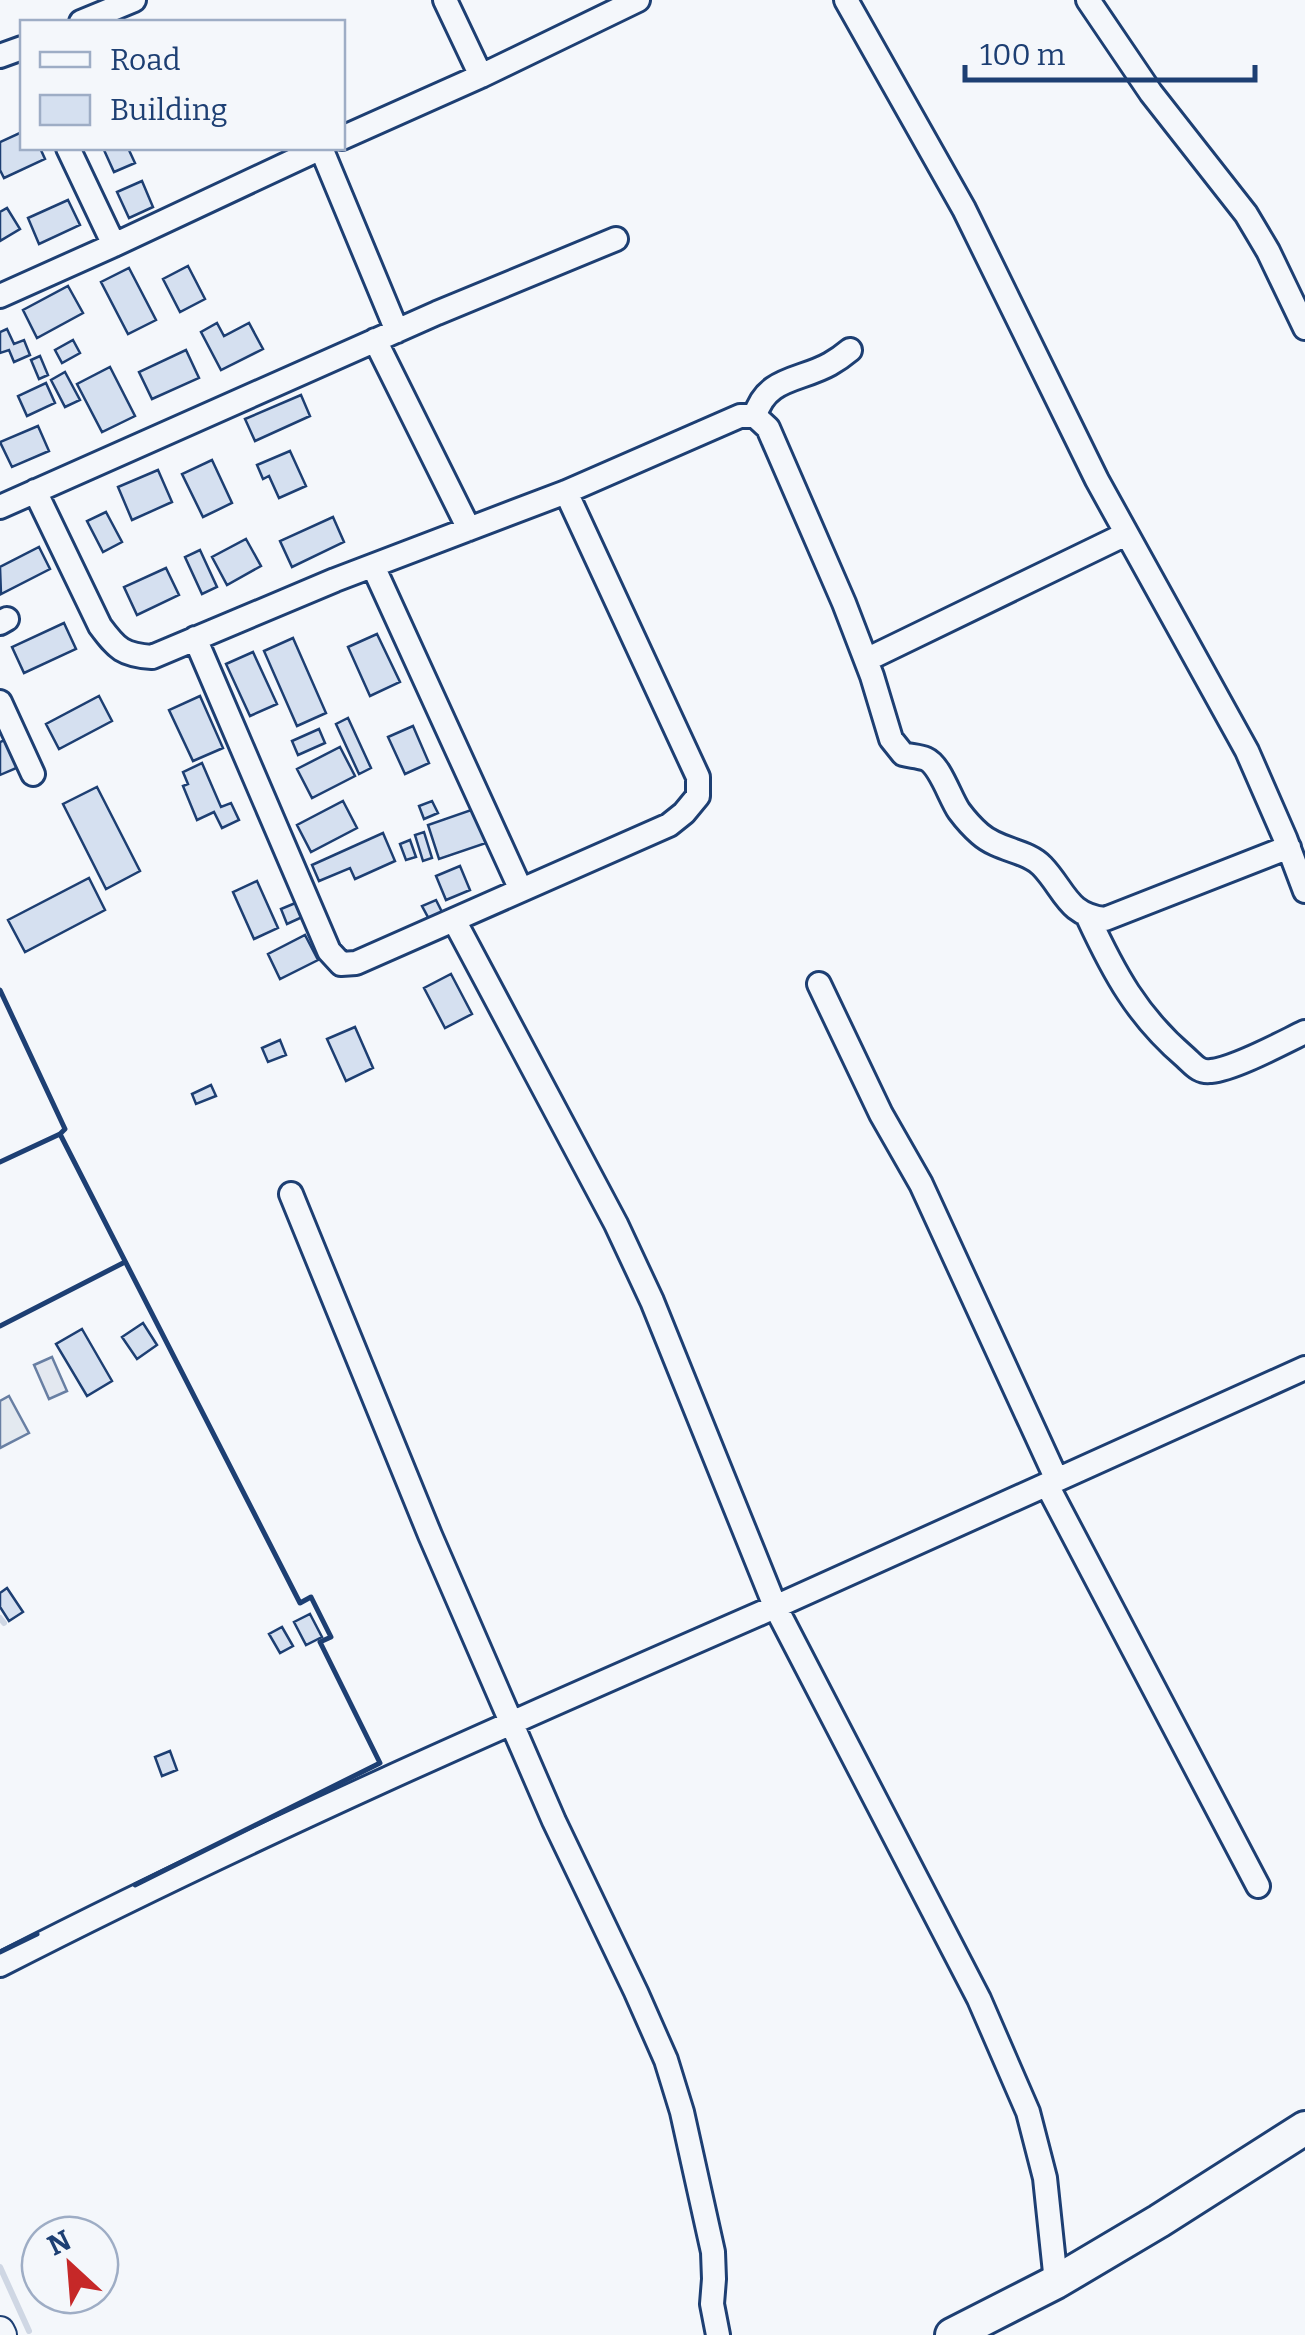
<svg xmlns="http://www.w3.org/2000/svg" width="1305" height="2335" font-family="Bitter,serif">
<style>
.green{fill:#e3e9f0;stroke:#687fa3;stroke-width:2.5}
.parking{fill:#e3e8f0;stroke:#687fa3;stroke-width:2.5}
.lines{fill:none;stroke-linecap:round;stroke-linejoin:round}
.stream{stroke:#cfd7e4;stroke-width:6}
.building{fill:#d5e0f0;stroke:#1d3f73;stroke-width:2.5}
.minor-casing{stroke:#1d3f73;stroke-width:28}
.major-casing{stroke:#1d3f73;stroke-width:32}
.highway-casing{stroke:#1d3f73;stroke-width:38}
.minor{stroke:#f4f7fb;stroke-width:22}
.major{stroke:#f4f7fb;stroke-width:28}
.highway{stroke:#f4f7fb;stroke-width:32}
.wall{stroke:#1d3f73;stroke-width:5}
</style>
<rect width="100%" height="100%" fill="#f4f7fb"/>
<path class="green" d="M 9,1396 L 29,1433 L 0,1448 L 0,1401 Z"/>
<path class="parking" d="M 52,1357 L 67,1391 L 49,1399 L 34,1365 Z"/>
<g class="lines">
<path class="stream" d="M 0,1618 L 4,1623
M 0,2267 L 29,2331"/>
</g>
<path class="building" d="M 22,132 L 22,148 L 40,148 L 45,159 L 4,178 L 0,170 L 0,142 Z
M 110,148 L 128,148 L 135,163 L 114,172 L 104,150 Z
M 142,181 L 153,207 L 129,218 L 117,192 Z
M 68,200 L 80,225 L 39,244 L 28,218 Z
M 7,208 L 20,229 L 0,241 L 0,212 Z
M 188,266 L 205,299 L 180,312 L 163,279 Z
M 129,268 L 156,320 L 128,334 L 101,282 Z
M 68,286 L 83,313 L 37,338 L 23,310 Z
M 217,323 L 224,336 L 249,323 L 263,349 L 221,370 L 201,332 Z
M 7,329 L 14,344 L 24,340 L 30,355 L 14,362 L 9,350 L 0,353 L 0,332 Z
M 73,340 L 80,353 L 62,363 L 55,350 Z
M 186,350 L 199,378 L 152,399 L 139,372 Z
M 40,356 L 48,375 L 39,379 L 31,360 Z
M 110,367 L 135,416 L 102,432 L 77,384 Z
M 65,372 L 80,400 L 65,407 L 51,380 Z
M 46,383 L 55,403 L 27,416 L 18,396 Z
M 301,395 L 310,416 L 255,441 L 245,419 Z
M 38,426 L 49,451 L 12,467 L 0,442 Z
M 290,451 L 306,486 L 279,498 L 269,476 L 263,479 L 257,465 Z
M 212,460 L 232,503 L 203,517 L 182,474 Z
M 158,470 L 172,502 L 132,520 L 118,487 Z
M 106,512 L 122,542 L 103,552 L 87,521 Z
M 333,517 L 344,542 L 292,567 L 280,541 Z
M 246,539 L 261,566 L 227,585 L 212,557 Z
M 39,547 L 50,569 L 1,594 L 0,567 Z
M 200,550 L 217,587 L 202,594 L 185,557 Z
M 166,568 L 179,595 L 137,615 L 124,587 Z
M 64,623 L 76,649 L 24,673 L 12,647 Z
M 377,634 L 400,682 L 370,696 L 348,647 Z
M 293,638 L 326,713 L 297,726 L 264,651 Z
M 253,652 L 277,704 L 250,716 L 226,664 Z
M 99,696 L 112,721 L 59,749 L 46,724 Z
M 200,696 L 223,748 L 193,761 L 169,710 Z
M 348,718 L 371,768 L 359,774 L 336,724 Z
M 413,726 L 429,763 L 405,774 L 388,737 Z
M 319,729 L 325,743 L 298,755 L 292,741 Z
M 9,738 L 21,766 L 0,775 L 0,742 Z
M 340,747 L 355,776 L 312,798 L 297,769 Z
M 202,763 L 221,807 L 231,803 L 239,820 L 222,828 L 214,812 L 197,820 L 183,786 L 188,784 L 183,772 Z
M 97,787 L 140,871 L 106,889 L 63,804 Z
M 343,801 L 357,828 L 311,852 L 297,825 Z
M 432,801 L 438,813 L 424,819 L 419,806 Z
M 474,809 L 486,843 L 439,859 L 428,825 Z
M 424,832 L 432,858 L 423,861 L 415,835 Z
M 383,833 L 395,861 L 355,879 L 350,868 L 319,881 L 312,865 Z
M 410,840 L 416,857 L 406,860 L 400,844 Z
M 460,866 L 470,890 L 446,900 L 436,876 Z
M 89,878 L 105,910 L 25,952 L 8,920 Z
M 257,881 L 278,928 L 254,939 L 233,892 Z
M 305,899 L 311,913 L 287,924 L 281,909 Z
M 436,900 L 442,912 L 429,919 L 422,906 Z
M 305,935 L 318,960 L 280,979 L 268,954 Z
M 451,974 L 472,1014 L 445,1028 L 424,988 Z
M 355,1027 L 373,1068 L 346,1081 L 327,1039 Z
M 280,1040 L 286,1055 L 268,1062 L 262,1048 Z
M 211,1085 L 216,1096 L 196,1104 L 192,1094 Z
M 143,1323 L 157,1345 L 137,1359 L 122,1337 Z
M 82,1329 L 112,1381 L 87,1396 L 56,1344 Z
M 7,1588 L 23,1612 L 9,1621 L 0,1607 L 0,1593 Z
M 310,1614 L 322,1637 L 306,1645 L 294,1622 Z
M 282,1627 L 293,1646 L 280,1653 L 269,1634 Z
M 170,1751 L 177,1770 L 162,1776 L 155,1757 Z"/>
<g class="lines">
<g class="minor-casing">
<path id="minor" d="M 445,0 L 481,76
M 846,0 L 964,209 L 1097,480 L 1247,751 L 1285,838 L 1305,891
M 1088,0 L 1151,93 L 1246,214 L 1268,251 L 1305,328
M 81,22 L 134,0
M 0,56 L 22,48
M 342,138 L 481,76 L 638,0
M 68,148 L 114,245
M 321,148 L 397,331
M 0,296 L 114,245 L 321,148
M 375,340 L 469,529
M 755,416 C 766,377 800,381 830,364 C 837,360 844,355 850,350
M 35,491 L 100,626 C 117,649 123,655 152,657 L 335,580 L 566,492 L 740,416 L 755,416 L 768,428 L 844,603 L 872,676 L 891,739 L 903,754 C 910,756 919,756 926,759 C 940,765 950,798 959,811 C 965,819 973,828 980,834 C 999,851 1027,850 1042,866 C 1065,890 1067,915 1105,919 L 1289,847
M 0,507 L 437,313 L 616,239
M 373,566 L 521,890
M 0,623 L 7,619
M 195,638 L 329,951 L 341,964 L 356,963 L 669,825 L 684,813 L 698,796 L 698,777 L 566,492
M 866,660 L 1126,534
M 0,702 L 33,774
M 1088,917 C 1114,973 1137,1016 1185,1057 C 1193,1064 1199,1073 1211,1071 C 1234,1069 1282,1043 1305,1032
M 454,920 L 616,1224 L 652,1301 L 775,1606 L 979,1999 L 1028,2112 L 1045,2178 L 1056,2282
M 819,984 L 881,1114 L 921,1184 L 1057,1480
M 291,1194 L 430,1535 L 554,1821 L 636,1992 L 666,2060 L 682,2112 L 713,2252 L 714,2279 L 712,2304 L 718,2335
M 1047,1485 L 1258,1886
M 0,1965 C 253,1835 514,1721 775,1607 C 952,1528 1129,1449 1305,1368"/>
</g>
<g class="major-casing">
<path id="major" d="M 0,2331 L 2,2335"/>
</g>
<g class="highway-casing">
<path id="highway" d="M 952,2335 L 1056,2282 L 1159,2221 L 1305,2128"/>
</g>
<use href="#minor" class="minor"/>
<use href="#major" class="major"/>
<use href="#highway" class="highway"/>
<path class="wall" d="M 0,990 L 65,1129 L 60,1134
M 0,1162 L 60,1134 L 300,1603 L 311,1597 L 331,1637 L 320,1642 L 380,1763 L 135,1885
M 0,1326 L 125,1262
M 0,1952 L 37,1934"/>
</g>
<rect x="20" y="20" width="325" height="130" fill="#f4f7fb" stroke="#9eadc5" stroke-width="2.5"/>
<rect x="40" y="52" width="50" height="15" fill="#f4f7fb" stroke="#9eadc5" stroke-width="2.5"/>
<text x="110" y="70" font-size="30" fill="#1d3f73">Road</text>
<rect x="40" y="95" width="50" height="30" fill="#d5e0f0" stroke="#9eadc5" stroke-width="2.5"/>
<text x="110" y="120" font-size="30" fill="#1d3f73">Building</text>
<g transform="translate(70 2265) rotate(334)"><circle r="48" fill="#f4f7fb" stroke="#9eadc5" stroke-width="2.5"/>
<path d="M0-8L18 38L0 25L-18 38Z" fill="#c62828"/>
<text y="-15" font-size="28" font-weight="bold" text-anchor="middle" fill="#1d3f73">N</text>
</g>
<path d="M965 65v15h290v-15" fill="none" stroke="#1d3f73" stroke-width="5"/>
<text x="980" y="65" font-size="30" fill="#1d3f73" stroke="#f4f7fb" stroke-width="8" paint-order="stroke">100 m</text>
</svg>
